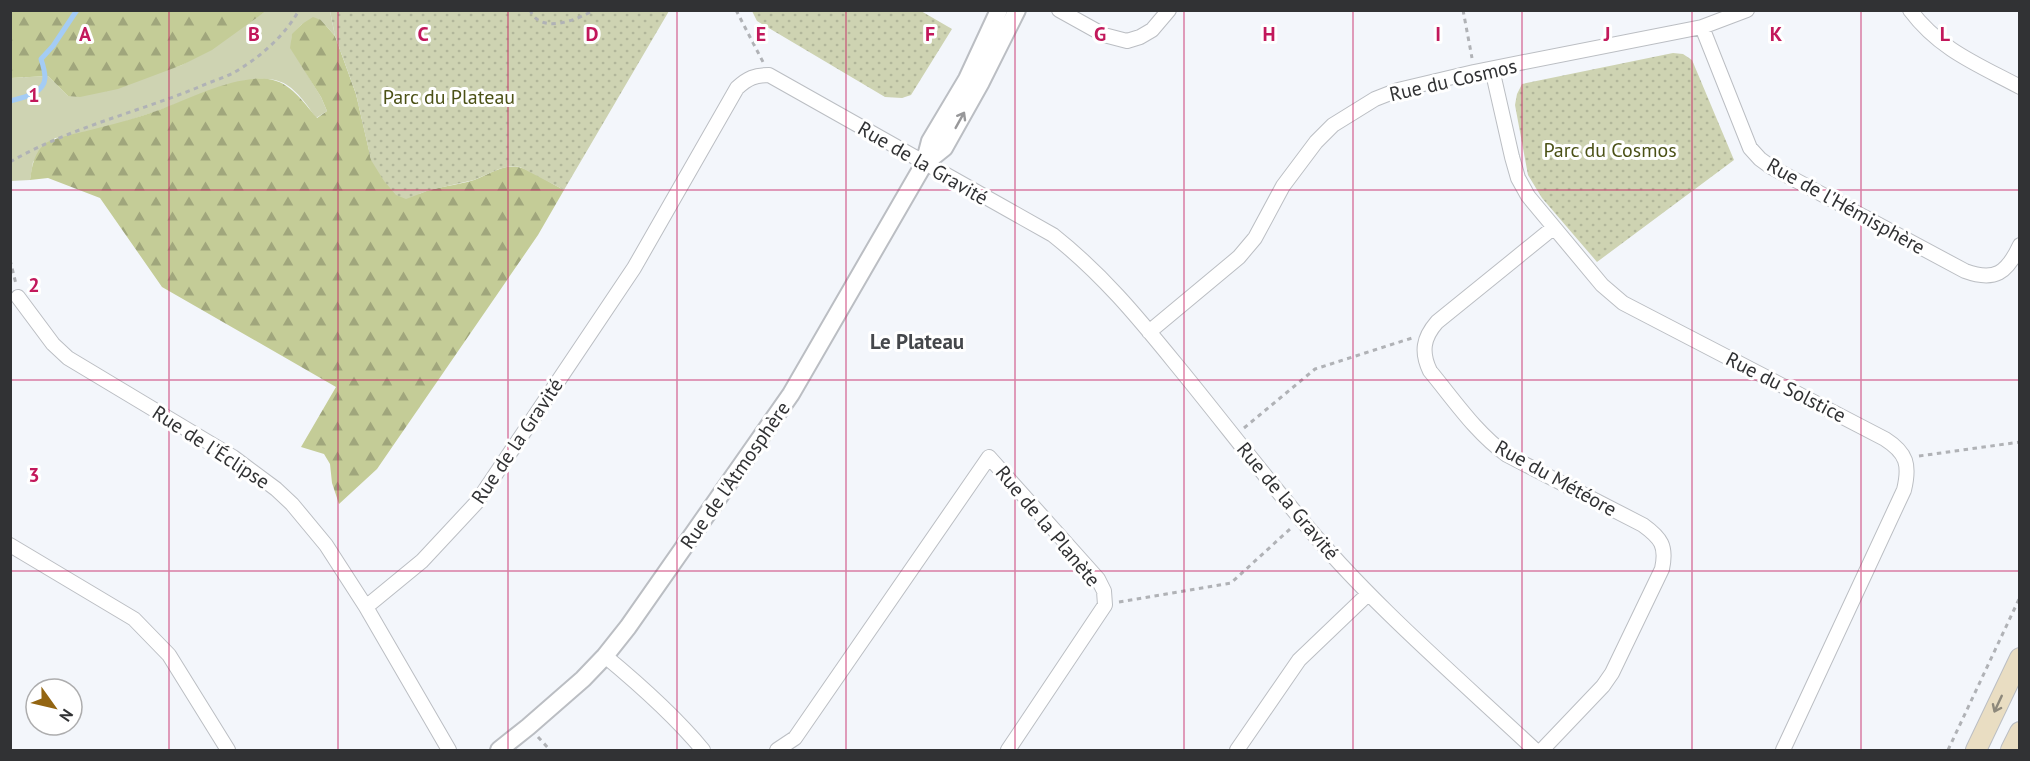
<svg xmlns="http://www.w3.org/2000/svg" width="2030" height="761" font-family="'PT Sans',sans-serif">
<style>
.grass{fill:#ced3b2}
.forest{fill:url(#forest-firs)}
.park{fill:url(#park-dots)}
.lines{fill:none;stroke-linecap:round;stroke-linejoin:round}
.stream{stroke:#a4ccf5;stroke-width:5}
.minor-casing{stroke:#bbbec3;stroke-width:16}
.tertiary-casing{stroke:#bbbec3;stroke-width:20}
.secondary-casing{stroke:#bbbec3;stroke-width:22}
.path{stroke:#b0b2b6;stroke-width:3;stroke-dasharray:4.5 4.5;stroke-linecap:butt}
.minor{stroke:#fff;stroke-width:14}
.tertiary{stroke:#fff;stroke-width:16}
.secondary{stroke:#e9ddc2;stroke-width:20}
.oneway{stroke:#98989a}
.oneway2{stroke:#8d887b}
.grid{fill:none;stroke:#c2185b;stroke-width:1.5;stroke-opacity:0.55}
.labels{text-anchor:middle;stroke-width:6;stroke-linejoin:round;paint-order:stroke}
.street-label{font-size:20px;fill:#313234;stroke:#fff}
.park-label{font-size:20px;fill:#4b5116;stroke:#fff}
.neighbourhood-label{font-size:21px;font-weight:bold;fill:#44474b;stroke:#fff}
.grid-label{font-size:20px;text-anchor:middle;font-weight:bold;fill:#c2185b;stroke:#fff;stroke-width:6;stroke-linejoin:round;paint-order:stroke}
</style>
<defs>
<pattern id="forest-firs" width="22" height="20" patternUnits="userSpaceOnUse" patternTransform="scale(1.5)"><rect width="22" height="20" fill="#c4cc97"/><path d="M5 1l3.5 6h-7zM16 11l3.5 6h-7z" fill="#a0a67c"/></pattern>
<pattern id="park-dots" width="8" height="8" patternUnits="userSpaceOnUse" patternTransform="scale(1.5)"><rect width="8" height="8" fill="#ced3b2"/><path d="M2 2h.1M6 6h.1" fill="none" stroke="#b1b69a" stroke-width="1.8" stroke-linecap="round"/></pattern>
</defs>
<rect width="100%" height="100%" fill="#f3f6fb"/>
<path class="grass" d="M 266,11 L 330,11 L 335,36 L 321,20 L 302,24 L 292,35 L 291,48 L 321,97 L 327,111 L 316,118 C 308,106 295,87 281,82 C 249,69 189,100 157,111 C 126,121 87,136 55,138 L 33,162 L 30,180 L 11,181 L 11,78 L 48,76 L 68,96 L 151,75 L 182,65 Z"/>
<path class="forest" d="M 12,11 L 12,10 L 266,11 L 212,50 L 182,65 L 118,89 L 80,97 L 68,96 L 48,76 L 11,78 L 10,12 Z
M 313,17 L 321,20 L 335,36 L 356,94 L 371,159 L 419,194 C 436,186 456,186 474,180 C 488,175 503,164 518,167 C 530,169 552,184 564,190 L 538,235 L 377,469 L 339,504 L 332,483 L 330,464 L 324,454 L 301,447 L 336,387 L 162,287 L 100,198 L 48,178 L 30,180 C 32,166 34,152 46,143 C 55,137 85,132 98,128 C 119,123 140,117 159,110 C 190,98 236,75 268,79 C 291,82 303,102 317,118 L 327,111 L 321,97 L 290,48 L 292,34 L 302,24 Z"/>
<path class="park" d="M 330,11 L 330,10 L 669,11 L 564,190 L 520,167 L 511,166 L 499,169 L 474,180 L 430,190 L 406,199 L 396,195 L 384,181 L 371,160 L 356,94 L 335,36 Z
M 752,11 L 921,11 L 952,29 L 911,95 L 902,98 L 885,97 L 757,21 Z
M 1673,53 L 1683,54 L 1692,60 L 1734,160 L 1597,262 L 1542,198 L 1528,175 L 1515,105 L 1517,94 L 1522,84 Z"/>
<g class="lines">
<path class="stream" d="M 10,101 C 22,98 44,94 45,78 C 45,72 43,65 41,59 L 53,46 L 77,10"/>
<g class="minor-casing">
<path id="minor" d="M 1059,10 L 1104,35 L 1127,41 L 1140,37 L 1152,30 L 1169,10
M 1910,10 C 1940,50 1977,64 2020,87
M 1702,27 L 1750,148 L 1760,159 L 1771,167 L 1965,271 C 1995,282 2007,273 2020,245
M 1492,69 L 1512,157 L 1518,178 L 1528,196 L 1602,285 L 1623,303 L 1885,439 C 1907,453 1910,465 1904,490 L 1783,750
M 18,297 L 53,344 L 68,358 L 233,457 L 276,489 L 292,504 L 326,545 L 366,607 L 449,750
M 1149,332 L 1239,257 L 1255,238 L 1283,186 L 1316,142 L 1333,125 L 1375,99 L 1398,90 L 1474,72 L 1702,27 L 1747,10
M 10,545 L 134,619 L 169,655 L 228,750
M 366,607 L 422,561 L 477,502 L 634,268 L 737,88 C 748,78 755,75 769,75 L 1053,235 C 1102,274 1136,315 1175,363 C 1217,414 1257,467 1300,518 C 1370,603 1455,675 1535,750
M 605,656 C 640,685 674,715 703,750
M 777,750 L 795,738 L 989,457 L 1098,579 L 1104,591 L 1105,605 L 1008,750
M 1237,750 L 1299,660 L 1368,594
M 1542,750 L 1603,686 L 1612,673 L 1662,569 C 1667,546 1661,538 1643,525 L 1507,455 C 1476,433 1454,400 1430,371 C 1421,352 1423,338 1437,322 L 1553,228"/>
</g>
<g class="tertiary-casing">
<path id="tertiary" d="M 924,164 L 944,148 L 981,82 L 1017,10
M 499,750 L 528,727 L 583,679 L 605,656 L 628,627 L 791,394 L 924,164 L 930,141 L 967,79 L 999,10"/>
</g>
<g class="secondary-casing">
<path id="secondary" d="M 1976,750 L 2020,658
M 2011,750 L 2020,732"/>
</g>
<path class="path" d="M 530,10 C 540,35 577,20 594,10
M 736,10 L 763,62
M 1463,10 L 1472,58
M 10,162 C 67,129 134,113 194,89 C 207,83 221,79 233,73 C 258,59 285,36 299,10
M 10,260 L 16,284
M 1244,428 L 1315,369 L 1412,338
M 1919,456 L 2020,442
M 1119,602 L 1231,583 L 1290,529
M 538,737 L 550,750
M 1948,750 L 2020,597"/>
<use href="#minor" class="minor"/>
<use href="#tertiary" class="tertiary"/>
<use href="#secondary" class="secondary"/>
</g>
<defs><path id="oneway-shaft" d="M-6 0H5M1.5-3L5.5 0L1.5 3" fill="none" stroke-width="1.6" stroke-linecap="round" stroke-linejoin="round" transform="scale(1.5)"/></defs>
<use class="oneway" href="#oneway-shaft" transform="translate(960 120) rotate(-61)"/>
<use class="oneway2" href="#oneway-shaft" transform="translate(1998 704) rotate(115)"/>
<path class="grid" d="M 169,10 L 169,750M 338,10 L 338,750M 508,10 L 508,750M 677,10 L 677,750M 846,10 L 846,750M 1015,10 L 1015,750M 1184,10 L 1184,750M 1353,10 L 1353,750M 1522,10 L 1522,750M 1692,10 L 1692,750M 1861,10 L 1861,750M 10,190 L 2020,190M 10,380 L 2020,380M 10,571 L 2020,571"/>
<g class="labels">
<g class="street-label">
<text transform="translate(1453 80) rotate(-13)" y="7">Rue du Cosmos</text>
<text transform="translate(923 163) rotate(30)" y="7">Rue de la Gravité</text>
<text transform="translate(1846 206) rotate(29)" y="7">Rue de l'Hémisphère</text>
<text transform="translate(1786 387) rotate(27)" y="7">Rue du Solstice</text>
<text transform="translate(517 441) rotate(-56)" y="7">Rue de la Gravité</text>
<text transform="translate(211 447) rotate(33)" y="7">Rue de l'Éclipse</text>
<text transform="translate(735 475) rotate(-55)" y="7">Rue de l'Atmosphère</text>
<text transform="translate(1556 478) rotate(29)" y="7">Rue du Météore</text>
<text transform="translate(1288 501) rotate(50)" y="7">Rue de la Gravité</text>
<text transform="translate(1048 526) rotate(50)" y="7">Rue de la Planète</text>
</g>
<g class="park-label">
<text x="449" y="104">Parc du Plateau</text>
<text x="1610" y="157">Parc du Cosmos</text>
</g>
<g class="neighbourhood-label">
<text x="917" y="349">Le Plateau</text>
</g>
</g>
<g class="grid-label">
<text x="85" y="41">A</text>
<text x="254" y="41">B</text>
<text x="423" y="41">C</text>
<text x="592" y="41">D</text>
<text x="761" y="41">E</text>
<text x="930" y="41">F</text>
<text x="1100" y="41">G</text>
<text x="1269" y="41">H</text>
<text x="1438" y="41">I</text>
<text x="1607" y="41">J</text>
<text x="1776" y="41">K</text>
<text x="1945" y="41">L</text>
<text x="34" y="102">1</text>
<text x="34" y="292">2</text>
<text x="34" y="482">3</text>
</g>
<rect width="2030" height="761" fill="none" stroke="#313234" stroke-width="24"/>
<g transform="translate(54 707) rotate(124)"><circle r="28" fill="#ffffff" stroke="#adadae" stroke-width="1.5"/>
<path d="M0-4.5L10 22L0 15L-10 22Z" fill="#936512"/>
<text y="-9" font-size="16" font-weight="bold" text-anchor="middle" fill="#313234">N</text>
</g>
</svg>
